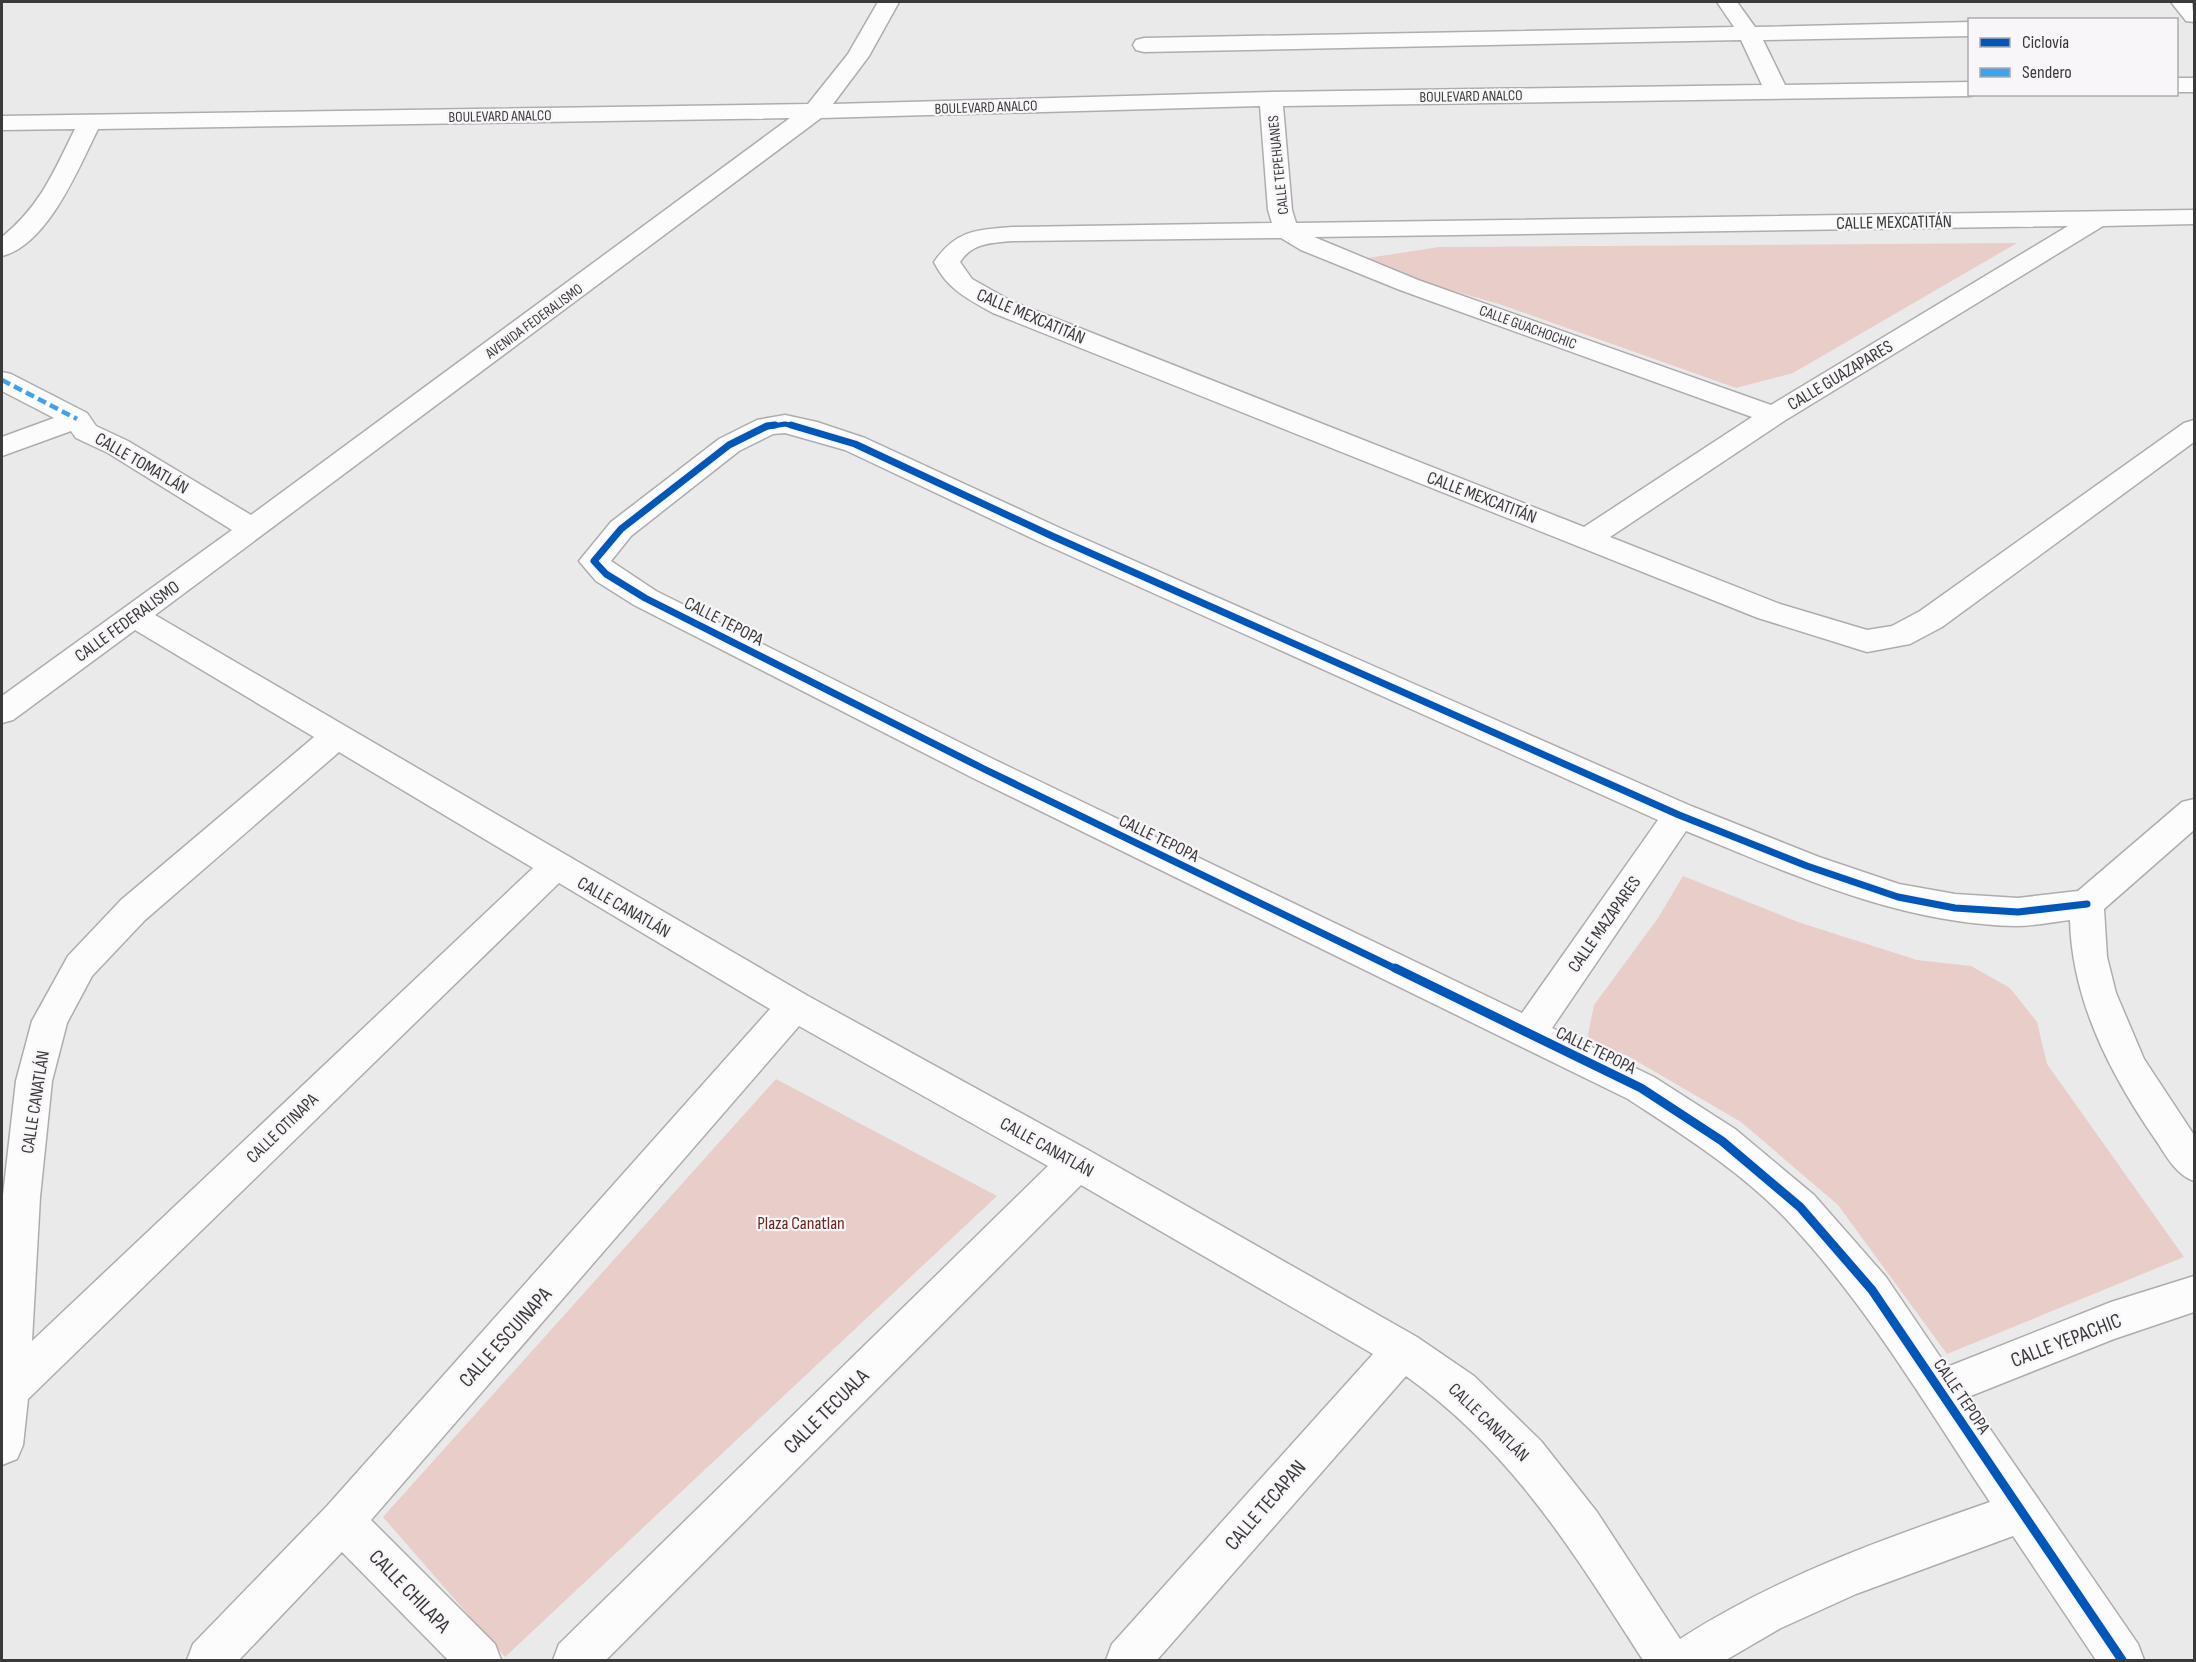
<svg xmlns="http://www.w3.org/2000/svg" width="2196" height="1662" font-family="'Sofia Sans Condensed',sans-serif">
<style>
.green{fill:#e9cdc9}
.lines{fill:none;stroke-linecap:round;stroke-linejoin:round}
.minor-casing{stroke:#aeadae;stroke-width:3}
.minor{fill:#fcfcfc;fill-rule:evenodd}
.quiet{stroke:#3fa3ec;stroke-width:4.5;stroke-dasharray:9 4.5;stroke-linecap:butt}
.cycleway-far2-casing{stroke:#f9f6fa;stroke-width:8}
.cycleway-far1-casing{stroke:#f9f6fa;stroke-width:10}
.cycleway-casing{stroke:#f9f6fa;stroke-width:13}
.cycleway-far2{stroke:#0057b8;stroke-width:5}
.cycleway-far1{stroke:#0057b8;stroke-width:7}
.cycleway{stroke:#0057b8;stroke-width:9}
.labels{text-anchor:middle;stroke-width:4.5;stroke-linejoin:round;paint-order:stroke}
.far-street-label{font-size:15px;fill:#3b3a3b;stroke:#f9f6fa}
.street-label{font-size:18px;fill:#3b3a3b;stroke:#f9f6fa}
.park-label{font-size:18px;fill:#69281f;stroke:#f9f6fa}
.near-street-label{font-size:21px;fill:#3b3a3b;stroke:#f9f6fa}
</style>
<rect width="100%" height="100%" fill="#ebeaeb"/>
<path class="green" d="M 2017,243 L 1793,373 L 1736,388 L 1499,304 L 1348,261 L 1439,247 Z
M 1683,876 L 1798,922 L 1917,960 L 1971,966 L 2010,988 L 2037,1022 L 2047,1064 L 2184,1257 L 1947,1354 L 1838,1205 L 1741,1122 L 1628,1056 L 1587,1040 L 1594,1005 L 1658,918 Z
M 776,1079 L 997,1196 L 505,1657 L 383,1517 Z"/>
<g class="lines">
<g class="minor-casing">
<path id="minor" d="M 878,2 L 899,2 L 869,56 L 833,104 L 1271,92 L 1762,85 L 1741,40 L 1144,52 L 1136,50 L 1133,45 L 1136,40 L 1144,38 L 1734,27 L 1717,2 L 1737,2 L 1755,27 L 1970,22 L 1970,36 L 1763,40 L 1785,85 L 1970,82 L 1970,94 L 1975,94 L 1970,96 L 1283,106 L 1292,210 L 1296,223 L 2194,210 L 2194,224 L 2103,226 L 1784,421 L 1610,537 L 1780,604 L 1867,630 L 1892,626 L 1920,611 L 2184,423 L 2194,420 L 2194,442 L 1942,627 L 1910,644 L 1867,652 L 1758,618 L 993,313 C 968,299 947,289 934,262 C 956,230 976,230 1012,227 L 1272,223 L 1268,210 L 1260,106 L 821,118 L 155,615 L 808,996 L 1090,1151 L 1417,1337 L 1474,1376 L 1541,1441 L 1597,1512 L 1680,1639 C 1776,1577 1883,1539 1990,1502 C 1926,1406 1867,1305 1788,1221 C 1743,1173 1683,1135 1628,1099 L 973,778 L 634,605 L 596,581 L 579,561 L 611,522 L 719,439 L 757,420 L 785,415 L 817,422 L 865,438 L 1062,529 L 1691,806 L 1819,857 L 1899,884 L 1955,894 L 2018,898 L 2078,891 L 2182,802 L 2194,799 L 2194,830 L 2104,909 L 2107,957 L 2116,993 L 2144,1059 L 2194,1135 L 2194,1181 C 2175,1174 2166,1155 2155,1139 C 2110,1074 2072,1000 2070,920 C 2053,922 2034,926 2016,926 C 1899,924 1792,874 1686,831 L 1552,1028 L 1654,1077 L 1735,1129 L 1814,1195 L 1886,1277 L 1947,1367 L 2111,1302 L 2194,1276 L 2194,1312 L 2114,1339 L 1968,1397 L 2138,1644 L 2144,1660 L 2096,1660 L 2013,1536 L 1856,1594 L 1781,1628 L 1726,1660 L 1643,1660 C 1573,1552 1513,1452 1406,1376 L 1157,1660 L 1106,1660 L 1112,1644 L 1373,1354 L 1081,1185 L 606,1660 L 553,1660 L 559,1644 L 1048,1166 L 799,1026 L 371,1520 L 495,1644 L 501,1660 L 448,1660 L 342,1552 L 239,1660 L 187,1660 L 193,1644 L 327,1506 L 770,1009 L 559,883 L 28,1399 L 23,1445 L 17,1459 L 2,1465 L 2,1204 L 16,1081 L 32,1021 L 68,956 L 121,900 L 314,737 L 135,630 L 13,720 L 2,723 L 2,696 L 232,530 L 108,453 L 76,438 L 71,431 L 2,456 L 2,437 L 54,418 L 2,391 L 2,372 L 11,374 L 87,413 L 96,426 L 128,441 L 251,515 L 790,118 L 98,129 C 79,167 48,245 2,256 L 2,237 C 41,205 53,173 75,129 L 2,130 L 2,116 L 808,104 L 848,54 ZM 2068,226 L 1771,405 L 1418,280 L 1314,237 ZM 1281,238 L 1301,250 L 1400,290 L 1752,417 L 1584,527 L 1011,301 L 972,279 L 960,262 C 972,243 991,243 1012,241 ZM 785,433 L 845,450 L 1042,543 L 1658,820 L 1522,1013 L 995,760 L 656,591 L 611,561 L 631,536 L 739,451 L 773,434 ZM 339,752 L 533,868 L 32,1341 L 40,1197 L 52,1081 L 67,1023 L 92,976 L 145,920 Z
M 2171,2 L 2192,2 L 2194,22 L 2186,21 Z
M 2176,78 L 2194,78 L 2194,92 L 2176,92 Z"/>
</g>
<use href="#minor" class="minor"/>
<path class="quiet" d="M 2,380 L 77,419"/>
<g class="cycleway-far2-casing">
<path id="cycleway-far2" d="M 766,427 L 785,424 L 799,427"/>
</g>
<g class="cycleway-far1-casing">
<path id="cycleway-far1" d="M 775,425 L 767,426 L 729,445 L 621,529 L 594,561 L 606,574 L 645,598 L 984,769 L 1398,970
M 791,425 L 855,444 L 1052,536 L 1679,815 L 1807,866 L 1898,897 L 1955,908 L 2018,912 L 2087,904"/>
</g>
<g class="cycleway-casing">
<path id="cycleway" d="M 1395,968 L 1641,1088 L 1722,1141 L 1800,1207 L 1872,1290 L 2122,1660"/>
</g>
<use href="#cycleway-far2" class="cycleway-far2"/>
<use href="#cycleway-far1" class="cycleway-far1"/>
<use href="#cycleway" class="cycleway"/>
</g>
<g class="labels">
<g class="far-street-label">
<text transform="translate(1471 96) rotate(-1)" y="5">BOULEVARD ANALCO</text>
<text transform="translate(986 107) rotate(-2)" y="5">BOULEVARD ANALCO</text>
<text transform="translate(500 116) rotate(-1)" y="5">BOULEVARD ANALCO</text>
<text transform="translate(1278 165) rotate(-96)" y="5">CALLE TEPEHUANES</text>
<text transform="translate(534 321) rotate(-36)" y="5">AVENIDA FEDERALISMO</text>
<text transform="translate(1528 327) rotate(20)" y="5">CALLE GUACHOCHIC</text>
</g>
<g class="street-label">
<text transform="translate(1894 222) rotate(-1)" y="6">CALLE MEXCATITÁN</text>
<text transform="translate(1031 316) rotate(23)" y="6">CALLE MEXCATITÁN</text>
<text transform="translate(1840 375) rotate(-31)" y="6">CALLE GUAZAPARES</text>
<text transform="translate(142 463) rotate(30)" y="6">CALLE TOMATLÁN</text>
<text transform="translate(1482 497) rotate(21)" y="6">CALLE MEXCATITÁN</text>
<text transform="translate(127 621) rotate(-36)" y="6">CALLE FEDERALISMO</text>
<text transform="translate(724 621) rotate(27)" y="6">CALLE TEPOPA</text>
<text transform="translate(1159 838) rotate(26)" y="6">CALLE TEPOPA</text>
<text transform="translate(624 907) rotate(30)" y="6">CALLE CANATLÁN</text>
<text transform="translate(1604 924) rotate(-55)" y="6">CALLE MAZAPARES</text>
<text transform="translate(1596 1050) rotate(26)" y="6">CALLE TEPOPA</text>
<text transform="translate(35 1102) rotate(-81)" y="6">CALLE CANATLÁN</text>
<text transform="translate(282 1128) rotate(-44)" y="6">CALLE OTINAPA</text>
<text transform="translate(1047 1147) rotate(29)" y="6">CALLE CANATLÁN</text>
<text transform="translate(1962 1396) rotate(56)" y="6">CALLE TEPOPA</text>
<text transform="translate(1489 1422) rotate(44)" y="6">CALLE CANATLÁN</text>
</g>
<g class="park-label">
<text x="801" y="1229">Plaza Canatlan</text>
</g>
<g class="near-street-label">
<text transform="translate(505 1337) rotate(-48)" y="7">CALLE ESCUINAPA</text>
<text transform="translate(2066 1340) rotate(-21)" y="7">CALLE YEPACHIC</text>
<text transform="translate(826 1411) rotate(-45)" y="7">CALLE TECUALA</text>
<text transform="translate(1265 1505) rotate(-49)" y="7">CALLE TECAPAN</text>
<text transform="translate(410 1591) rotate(46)" y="7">CALLE CHILAPA</text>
</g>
</g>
<rect width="2196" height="1662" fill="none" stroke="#3b3a3b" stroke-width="6"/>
<rect x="1968" y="18" width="210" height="78" fill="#f9f6fa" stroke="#adabae" stroke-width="1.5"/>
<rect x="1980" y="38" width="30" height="9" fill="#0057b8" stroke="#adabae" stroke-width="1.5"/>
<text x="2022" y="48" font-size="18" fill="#3b3a3b">Ciclovía</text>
<rect x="1980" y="68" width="30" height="9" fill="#3fa3ec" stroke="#adabae" stroke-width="1.5"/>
<text x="2022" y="78" font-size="18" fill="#3b3a3b">Sendero</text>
</svg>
